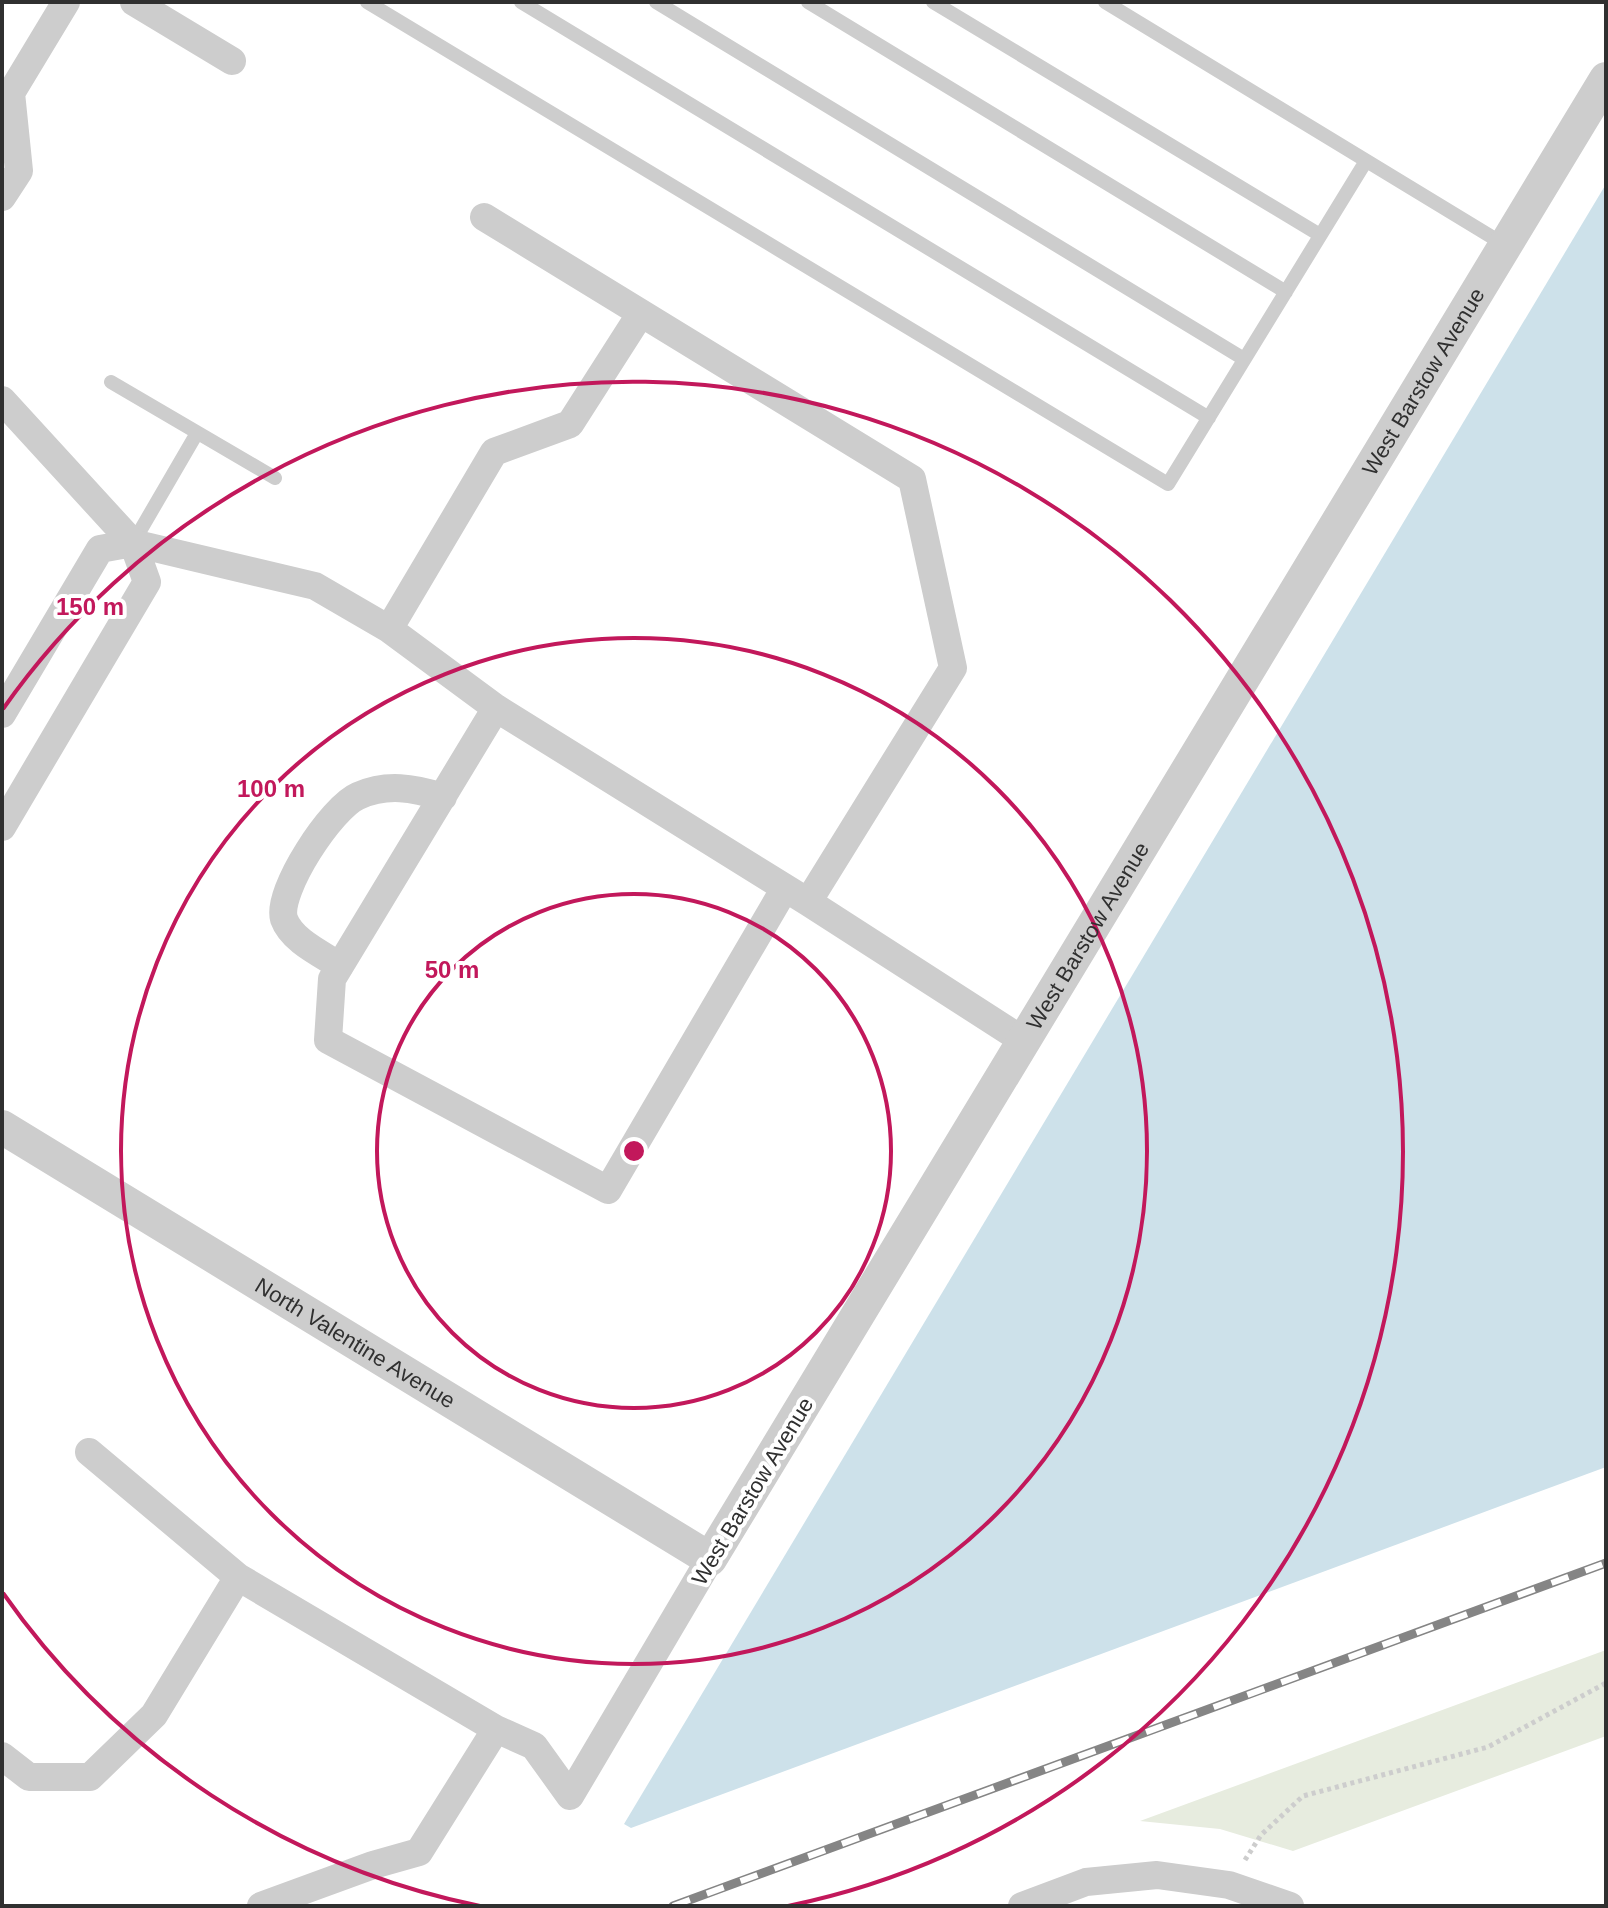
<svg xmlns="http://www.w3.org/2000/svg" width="1608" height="1908" font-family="Arial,sans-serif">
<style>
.green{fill:#e7ecdf}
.water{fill:#cde1ea}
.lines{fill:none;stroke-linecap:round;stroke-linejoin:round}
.path{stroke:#cdcdcd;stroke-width:5;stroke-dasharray:4 4;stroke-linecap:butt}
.service{stroke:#cdcdcd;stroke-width:14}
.minor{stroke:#cdcdcd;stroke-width:28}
.tertiary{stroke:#cdcdcd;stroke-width:34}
.rail-casing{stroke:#858585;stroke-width:9}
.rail{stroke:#fff;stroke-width:6;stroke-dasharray:18;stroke-linecap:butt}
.ring{fill:none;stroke:#c2185b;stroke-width:4}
.labels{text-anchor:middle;stroke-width:8;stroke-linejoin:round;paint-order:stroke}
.street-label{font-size:22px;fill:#303030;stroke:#fff}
.centre{fill:#c2185b;stroke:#fff;stroke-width:4}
.ring-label{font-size:24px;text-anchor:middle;font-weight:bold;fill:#c2185b;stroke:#fff;stroke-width:8;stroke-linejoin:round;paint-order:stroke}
</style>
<rect width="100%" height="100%" fill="#fff"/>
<path class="green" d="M 1606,1650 L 1606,1736 L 1293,1851 L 1220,1829 L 1140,1821 Z"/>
<path class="water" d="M 1606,184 L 1606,1467 L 631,1828 L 624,1824 Z"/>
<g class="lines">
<path class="path" d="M 1245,1860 L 1261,1835 L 1303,1796 L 1488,1747 L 1606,1683"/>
<path class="service" d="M 367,2 L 1168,484 L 1366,161
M 521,2 L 1209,418
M 656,2 L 1244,359
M 808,2 L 1286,292
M 933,2 L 1320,235
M 1105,2 L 1505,245
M 111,382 L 275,478
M 133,543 L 197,433"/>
<path class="minor" d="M 134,2 L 232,61
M 2,197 L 19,171 L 11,93 L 66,2
M 484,217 L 912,479 L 953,668 L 808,902
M 2,400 L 133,543 L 315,586 L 389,629 L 496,708 L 808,902 L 1024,1041
M 389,629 L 494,452 L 570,424 L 641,313
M 496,708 L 332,979 L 328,1040 L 608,1190 L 785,888
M 2,714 L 100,549 L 133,543 L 147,582 L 2,827
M 340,966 C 322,954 292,941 284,919 C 276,891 332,807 358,796 C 387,783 413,788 443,797
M 89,1452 L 238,1577
M 496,1729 L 534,1746 L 570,1796 L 710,1559
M 2,1756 L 29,1777 L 90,1777 L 154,1715 L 238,1577 L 496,1729 L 419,1852 L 373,1865 L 261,1906
M 1022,1906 L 1086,1882 L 1157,1875 L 1229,1885 L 1290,1906"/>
<path class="tertiary" id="s1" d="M 2,1127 L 710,1559 L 1606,79"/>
<g class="rail-casing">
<path id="rail" d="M 673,1906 L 1606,1563"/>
</g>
<use href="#rail" class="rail"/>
</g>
<g class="ring">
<circle cx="634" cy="1151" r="257"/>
<circle cx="634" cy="1151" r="513"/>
<path d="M480 1906A770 770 0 0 1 3 1593M3 709A770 770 0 1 1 788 1906"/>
</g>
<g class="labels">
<g class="street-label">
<text dy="8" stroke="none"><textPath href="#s1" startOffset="2206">West Barstow Avenue</textPath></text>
<text dy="8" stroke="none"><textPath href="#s1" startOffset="1558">West Barstow Avenue</textPath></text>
<text dy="8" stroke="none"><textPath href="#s1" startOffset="414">North Valentine Avenue</textPath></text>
<text transform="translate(752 1491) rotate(-59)" y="8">West Barstow Avenue</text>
</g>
</g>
<circle cx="634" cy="1151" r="12" class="centre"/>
<g class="ring-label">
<text x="90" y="615">150 m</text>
<text x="271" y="797">100 m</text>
<text x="452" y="978">50 m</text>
</g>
<rect width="1608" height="1908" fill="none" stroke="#303030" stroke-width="8"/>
</svg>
